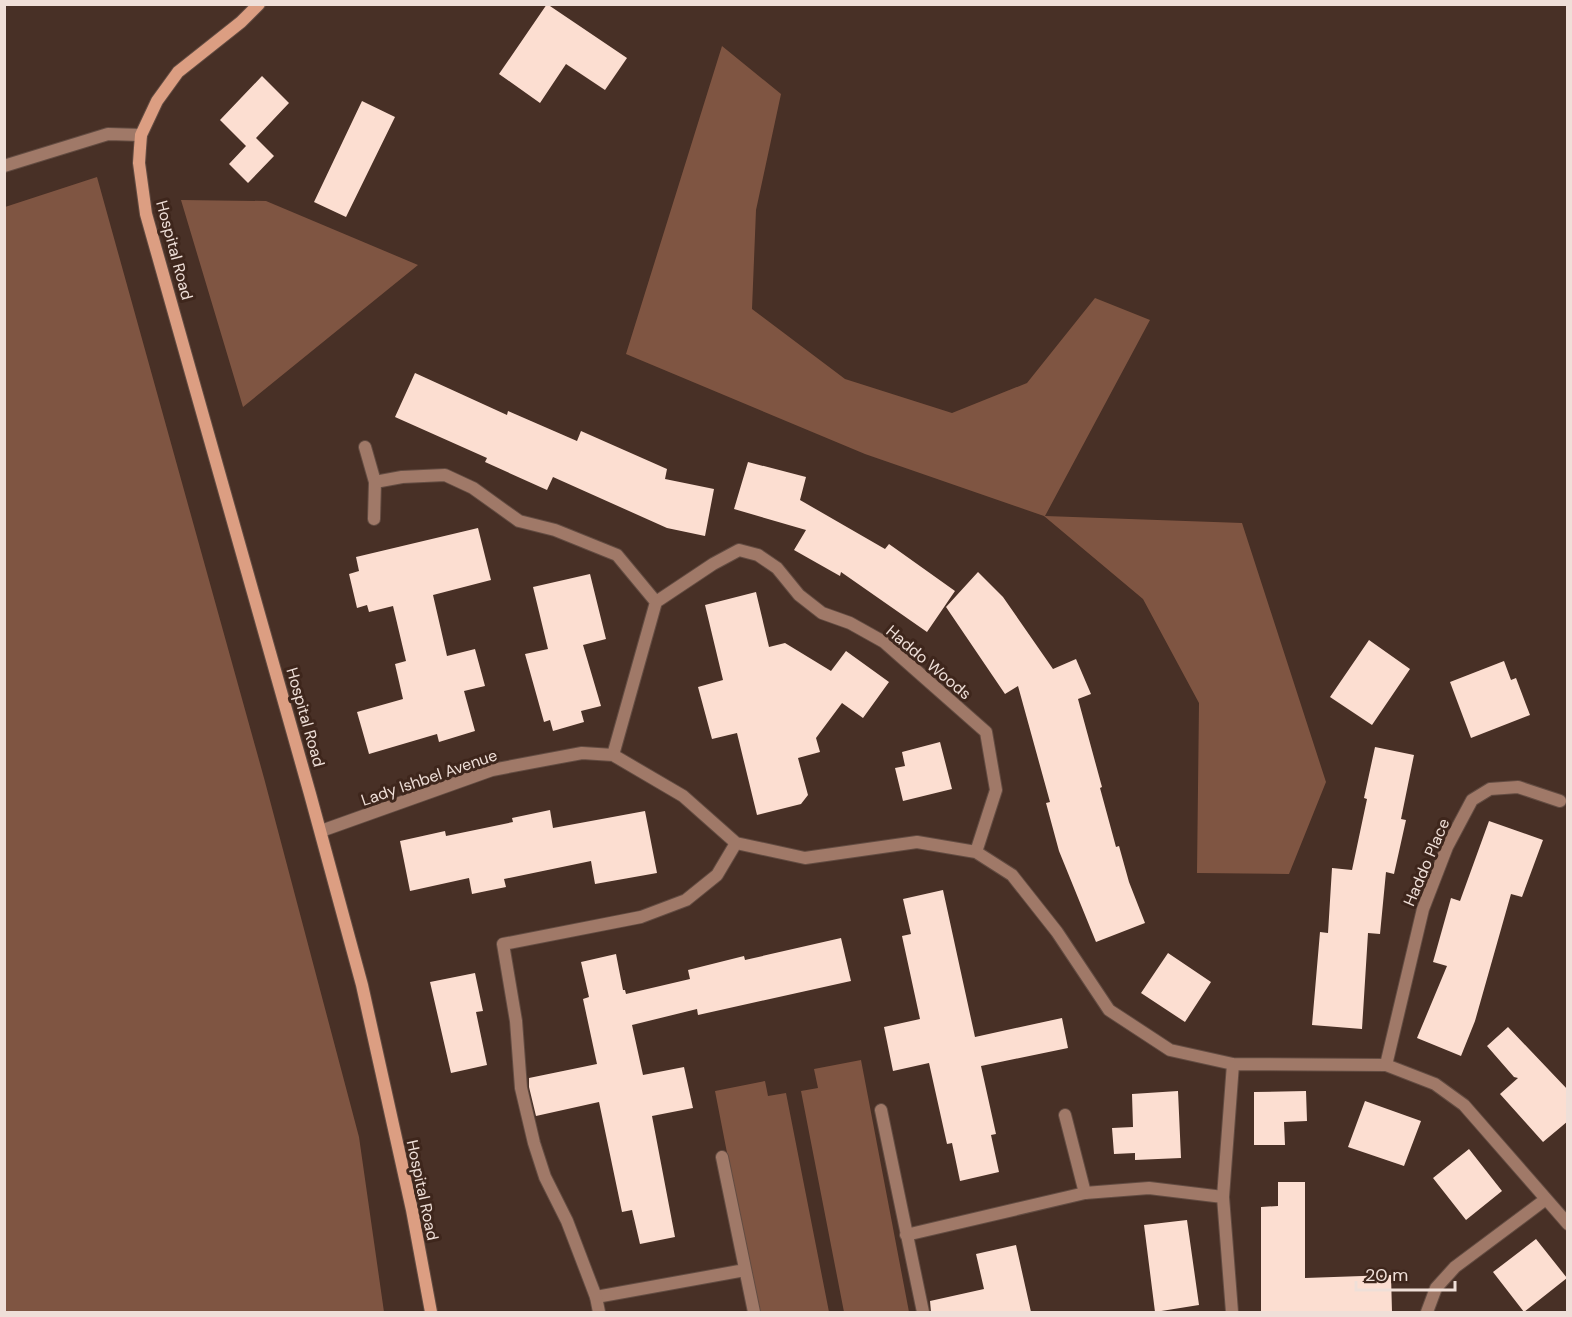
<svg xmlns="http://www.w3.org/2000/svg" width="1572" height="1317" font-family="'DM Sans',sans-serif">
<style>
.green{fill:#7f5542}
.building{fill:#fcded1}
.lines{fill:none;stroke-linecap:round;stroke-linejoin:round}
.lane-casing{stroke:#634c42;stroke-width:14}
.street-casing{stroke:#634c42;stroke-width:14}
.secondary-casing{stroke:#634c42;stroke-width:14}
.lane{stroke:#a07968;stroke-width:12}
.street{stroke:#a07968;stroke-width:12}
.secondary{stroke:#dc9e82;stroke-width:12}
.labels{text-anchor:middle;stroke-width:6;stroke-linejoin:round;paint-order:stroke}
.street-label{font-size:16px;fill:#efdfd8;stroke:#3e261c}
</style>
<rect width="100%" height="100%" fill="#483026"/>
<path class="green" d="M 722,46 L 781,94 L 756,210 L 752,309 L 845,379 L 952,413 L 1027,383 L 1095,298 L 1150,320 L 1045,516 L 1242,523 L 1326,782 L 1289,874 L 1197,873 L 1199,703 L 1143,599 L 1044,516 L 865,454 L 626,354 Z
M 97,177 L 264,778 L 359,1137 L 384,1312 L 5,1312 L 5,207 Z
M 181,200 L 266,201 L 418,265 L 243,407 Z
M 861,1060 L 909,1312 L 844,1312 L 801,1091 L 818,1088 L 814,1069 Z
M 765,1081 L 768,1096 L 786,1093 L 829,1312 L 758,1312 L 715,1091 Z"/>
<path class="building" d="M 547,4 L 627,58 L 605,90 L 566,64 L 540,103 L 499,74 Z
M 262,76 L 289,103 L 256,138 L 274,156 L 248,183 L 229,164 L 246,146 L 220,120 Z
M 362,101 L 395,117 L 346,217 L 314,202 Z
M 415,373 L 507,415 L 508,411 L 577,441 L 581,431 L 667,469 L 665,479 L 714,489 L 705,536 L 667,528 L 553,477 L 547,490 L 485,462 L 487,458 L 395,417 Z
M 748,462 L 806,477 L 800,500 L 885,549 L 889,544 L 955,591 L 927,632 L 841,572 L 840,576 L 794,550 L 806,530 L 734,509 Z
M 478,528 L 491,580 L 433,595 L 447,656 L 475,649 L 485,686 L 464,691 L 475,731 L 439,742 L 437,734 L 369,754 L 357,712 L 403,699 L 395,664 L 406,661 L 393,606 L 369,612 L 367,605 L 357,608 L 349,574 L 359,571 L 356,557 Z
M 978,572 L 1003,597 L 1053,669 L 1076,659 L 1091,694 L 1078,699 L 1102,787 L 1100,788 L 1116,847 L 1119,846 L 1129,882 L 1145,923 L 1096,942 L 1059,851 L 1046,803 L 1050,802 L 1018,686 L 1005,694 L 946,607 Z
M 590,574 L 606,639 L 583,645 L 601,706 L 581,711 L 584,722 L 553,731 L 550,720 L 544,722 L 525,654 L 548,649 L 533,587 Z
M 756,592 L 769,647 L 785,643 L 831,671 L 846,651 L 889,682 L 863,718 L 842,703 L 816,738 L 820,752 L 798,758 L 808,795 L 801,804 L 757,815 L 737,733 L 712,739 L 698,687 L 723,680 L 705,605 Z
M 1369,640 L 1410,669 L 1372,725 L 1330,697 Z
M 1504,661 L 1511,680 L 1516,678 L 1530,715 L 1471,738 L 1450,682 Z
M 940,742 L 952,789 L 903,801 L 895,768 L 905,766 L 902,752 Z
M 1375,747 L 1414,755 L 1401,819 L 1406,820 L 1394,874 L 1386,872 L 1380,934 L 1368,933 L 1362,1029 L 1312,1025 L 1320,932 L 1328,933 L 1332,868 L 1352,870 L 1367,799 L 1364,798 Z
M 550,810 L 553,828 L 645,811 L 657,873 L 595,884 L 591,861 L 504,879 L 506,887 L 472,894 L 469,878 L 410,891 L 400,841 L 445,831 L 446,836 L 513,822 L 512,818 Z
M 1489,821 L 1543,840 L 1522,897 L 1511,894 L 1475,1021 L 1461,1056 L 1417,1038 L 1447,966 L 1433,962 L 1451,898 L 1460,901 Z
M 943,890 L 975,1037 L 1062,1018 L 1068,1048 L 981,1066 L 996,1134 L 991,1135 L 999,1172 L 960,1181 L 952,1143 L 947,1144 L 929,1063 L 893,1071 L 884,1027 L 920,1019 L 902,936 L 911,934 L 903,899 Z
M 841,938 L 851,981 L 698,1015 L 697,1009 L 632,1025 L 643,1075 L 684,1067 L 693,1108 L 652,1116 L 675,1237 L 640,1244 L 632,1210 L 622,1212 L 599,1102 L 536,1116 L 529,1087 L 529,1078 L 597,1064 L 583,999 L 589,997 L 581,962 L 616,954 L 623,990 L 625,990 L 626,994 L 690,979 L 688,970 L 744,956 L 745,960 Z
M 1168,953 L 1211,982 L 1185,1022 L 1141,993 Z
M 475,973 L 483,1011 L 476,1012 L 487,1065 L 451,1073 L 430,982 Z
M 1508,1027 L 1568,1090 L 1568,1121 L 1543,1142 L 1500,1094 L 1518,1078 L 1514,1077 L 1487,1046 Z
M 1178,1091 L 1181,1158 L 1135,1160 L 1135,1153 L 1114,1154 L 1112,1128 L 1133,1127 L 1132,1094 Z
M 1306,1091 L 1307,1121 L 1284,1122 L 1285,1145 L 1254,1145 L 1254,1092 Z
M 1365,1101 L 1421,1121 L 1404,1166 L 1348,1147 Z
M 1469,1149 L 1502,1191 L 1466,1220 L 1433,1178 Z
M 1278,1182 L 1305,1182 L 1305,1278 L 1391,1275 L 1392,1312 L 1261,1312 L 1261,1207 L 1278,1206 Z
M 1187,1220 L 1199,1305 L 1155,1312 L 1144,1225 Z
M 1536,1239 L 1567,1278 L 1524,1312 L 1493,1272 Z
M 1016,1245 L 1031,1312 L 931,1312 L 930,1301 L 984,1289 L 976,1254 Z"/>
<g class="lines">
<g class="lane-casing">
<path id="lane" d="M 1065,1115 L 1085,1193
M 722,1157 L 754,1312
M 596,1297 L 745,1270"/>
</g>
<g class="street-casing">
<path id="street" d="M 4,166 L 108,134 L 141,135
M 365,447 L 375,482 L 374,519
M 375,482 L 402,477 L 445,475 L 473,488 L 519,521 L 555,530 L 617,555 L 656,602
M 613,755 L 656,602 L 713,564 L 739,550 L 758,555 L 777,568 L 799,595 L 822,613 L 850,623 L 884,642 L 986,732 L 996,790 L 976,852
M 321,831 L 492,770 L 582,753 L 613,755 L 683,796 L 736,843 L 805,858 L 917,842 L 976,852 L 1012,875 L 1057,932 L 1109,1010 L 1170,1050 L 1233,1064 L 1386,1065 L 1435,1084 L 1464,1105 L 1568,1224
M 1386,1065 L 1423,909 L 1447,847 L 1472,800 L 1490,789 L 1518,787 L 1560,801
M 881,1110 L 923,1312
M 906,1235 L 1085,1193 L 1149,1188 L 1223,1197
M 599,1312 L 596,1297 L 567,1221 L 545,1177 L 534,1143 L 521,1088 L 516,1021 L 503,944 L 641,917 L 686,900 L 717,875 L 736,843
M 1232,1312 L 1223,1197 L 1233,1064
M 1427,1312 L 1436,1288 L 1455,1267 L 1546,1199"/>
</g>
<g class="secondary-casing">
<path id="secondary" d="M 259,4 L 241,22 L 178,72 L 157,101 L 141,135 L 140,148 L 139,163 L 146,214 L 310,794 L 362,985 L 412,1210 L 431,1312"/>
</g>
<use href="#lane" class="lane"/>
<use href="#street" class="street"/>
<use href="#secondary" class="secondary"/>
</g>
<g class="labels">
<g class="street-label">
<text transform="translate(175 250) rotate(75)" y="6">Hospital Road</text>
<text transform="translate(929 662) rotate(40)" y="6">Haddo Woods</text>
<text transform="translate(306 717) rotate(74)" y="6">Hospital Road</text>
<text transform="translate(429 777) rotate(-19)" y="6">Lady Ishbel Avenue</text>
<text transform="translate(1426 862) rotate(-67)" y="6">Haddo Place</text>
<text transform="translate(423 1190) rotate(78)" y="6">Hospital Road</text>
</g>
</g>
<rect width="1572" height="1317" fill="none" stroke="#efdfd8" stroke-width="12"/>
<path d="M1356 1281v9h99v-9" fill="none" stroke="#efdfd8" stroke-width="3"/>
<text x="1365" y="1281" font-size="18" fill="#efdfd8" stroke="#3e261c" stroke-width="4.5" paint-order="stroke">20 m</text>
</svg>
